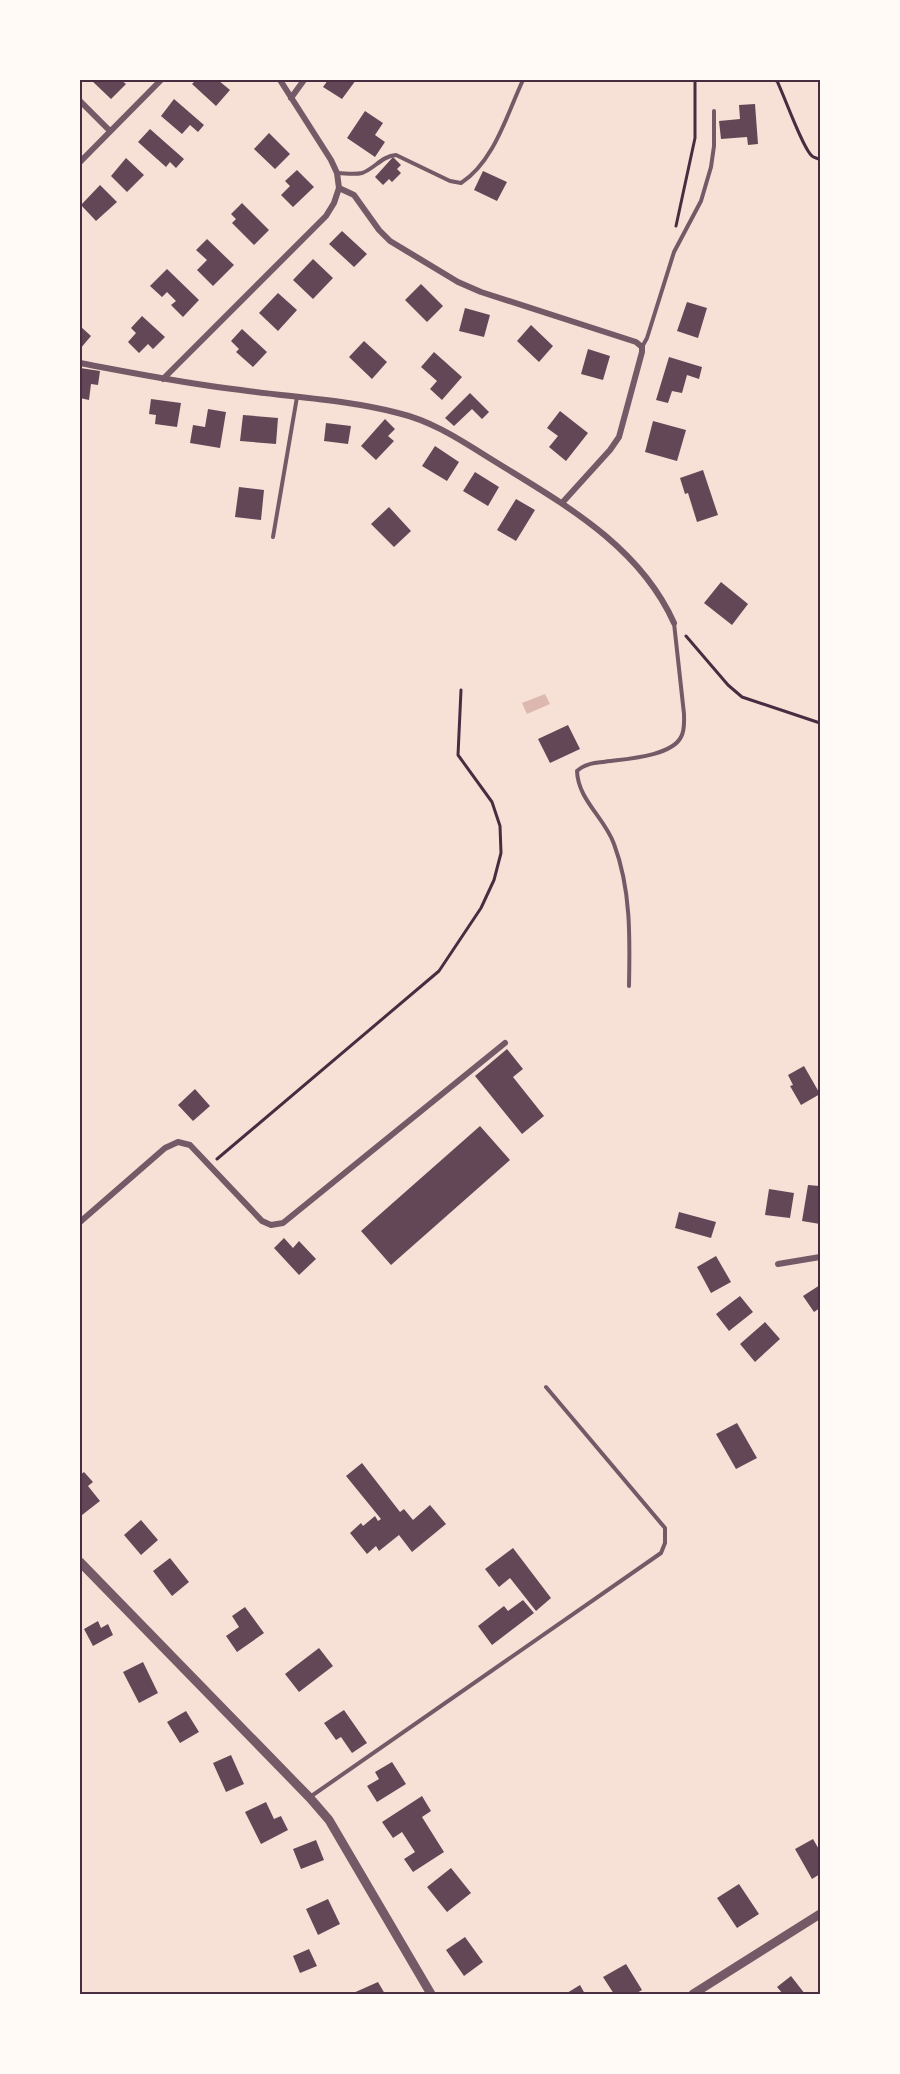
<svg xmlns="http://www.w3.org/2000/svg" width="900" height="2074" font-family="'DejaVu Sans',sans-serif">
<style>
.water{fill:#dcb8b0}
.building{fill:#644757}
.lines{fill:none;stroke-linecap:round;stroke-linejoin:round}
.path{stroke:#4a2c40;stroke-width:3}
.service{stroke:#755966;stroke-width:4}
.minor{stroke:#755966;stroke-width:6}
.tertiary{stroke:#755966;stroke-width:9}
.neatline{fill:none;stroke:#4a2c40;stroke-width:2}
</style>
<rect width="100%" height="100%" fill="#f7e1d7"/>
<path class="water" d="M 545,694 L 550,704 L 527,714 L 522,703 Z"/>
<path class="building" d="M 91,80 L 121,80 L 126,84 L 111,99 Z
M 196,80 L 218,80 L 230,90 L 216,106 L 192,84 Z
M 328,80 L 356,80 L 342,99 L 323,87 Z
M 174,99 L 204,125 L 198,132 L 190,125 L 182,134 L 161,116 Z
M 755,104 L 758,144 L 748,145 L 747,137 L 721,139 L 719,121 L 740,119 L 739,105 Z
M 365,111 L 383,123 L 375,135 L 385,142 L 375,157 L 347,138 Z
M 150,129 L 184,159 L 176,168 L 170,162 L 166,167 L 138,142 Z
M 269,133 L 290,154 L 275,169 L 254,149 Z
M 393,157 L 401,165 L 397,169 L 401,173 L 392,182 L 389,179 L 383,185 L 375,177 Z
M 126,158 L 144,175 L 127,192 L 111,176 Z
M 297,170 L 314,187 L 293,207 L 281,195 L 290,186 L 285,181 Z
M 483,171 L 507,182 L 497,201 L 474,190 Z
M 100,185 L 117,202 L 96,221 L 81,205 Z
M 242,203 L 269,230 L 254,245 L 232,223 L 236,219 L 231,214 Z
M 342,231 L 367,254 L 354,267 L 329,244 Z
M 207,239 L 234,265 L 213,286 L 197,270 L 207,260 L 196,250 Z
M 313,259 L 333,278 L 313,299 L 293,280 Z
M 167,269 L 199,300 L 183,317 L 171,305 L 176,301 L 167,292 L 162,297 L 150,286 Z
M 421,284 L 443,306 L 427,322 L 405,300 Z
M 278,293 L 297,310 L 278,331 L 259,313 Z
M 687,302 L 707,308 L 698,338 L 677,331 Z
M 465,308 L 490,315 L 484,337 L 459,331 Z
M 142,316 L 165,337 L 153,349 L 148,344 L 139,353 L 128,342 L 136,333 L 131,328 Z
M 531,325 L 553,346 L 539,362 L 517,341 Z
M 80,326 L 91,336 L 80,349 Z
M 242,329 L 267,352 L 253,367 L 236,352 L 239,349 L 231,341 Z
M 364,341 L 387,362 L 372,379 L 349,357 Z
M 588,349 L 610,356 L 603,380 L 581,374 Z
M 434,352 L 462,377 L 442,400 L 430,389 L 437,381 L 421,367 Z
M 669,357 L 702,367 L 699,379 L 687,375 L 682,393 L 672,391 L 668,403 L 656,400 Z
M 80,368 L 100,371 L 98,385 L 91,384 L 89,400 L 80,398 Z
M 470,393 L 489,412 L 482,419 L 472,409 L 454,426 L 445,418 Z
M 151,399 L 181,403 L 177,427 L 155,424 L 156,415 L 149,414 Z
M 208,409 L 226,412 L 220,448 L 190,443 L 193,425 L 205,427 Z
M 560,411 L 588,433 L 566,461 L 549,447 L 558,436 L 547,428 Z
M 243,415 L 278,418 L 276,444 L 240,441 Z
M 385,419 L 395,429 L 388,436 L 394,441 L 376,460 L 361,446 Z
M 653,421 L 686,430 L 677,461 L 645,452 Z
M 326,423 L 351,426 L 348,444 L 324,441 Z
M 435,446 L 459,462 L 447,481 L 422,466 Z
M 703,470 L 718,515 L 697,522 L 688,493 L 685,494 L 680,478 Z
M 475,472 L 499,487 L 488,506 L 463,491 Z
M 239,487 L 264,490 L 261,520 L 235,517 Z
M 516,499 L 535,510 L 516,541 L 497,530 Z
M 389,507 L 411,531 L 394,547 L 371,524 Z
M 721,582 L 748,604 L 732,625 L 704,603 Z
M 568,725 L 580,749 L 550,763 L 538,739 Z
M 507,1049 L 523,1069 L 513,1077 L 544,1116 L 522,1134 L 475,1076 Z
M 804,1066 L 820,1094 L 801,1105 L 790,1086 L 793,1085 L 788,1075 Z
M 195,1089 L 210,1106 L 193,1121 L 178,1105 Z
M 480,1126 L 510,1160 L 391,1265 L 361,1231 Z
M 808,1185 L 820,1186 L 818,1201 L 820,1201 L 820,1224 L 802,1221 Z
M 769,1189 L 794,1193 L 790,1218 L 765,1215 Z
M 679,1212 L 716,1222 L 711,1238 L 675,1228 Z
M 284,1238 L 293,1248 L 299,1241 L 316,1259 L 299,1275 L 274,1248 Z
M 716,1256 L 731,1282 L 711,1293 L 697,1267 Z
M 820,1285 L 820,1308 L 814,1312 L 803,1296 Z
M 740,1296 L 753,1312 L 729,1331 L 716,1314 Z
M 765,1322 L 780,1339 L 755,1362 L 740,1344 Z
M 737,1423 L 757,1458 L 736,1469 L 716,1434 Z
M 362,1463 L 400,1512 L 404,1509 L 413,1520 L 430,1505 L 446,1524 L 412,1552 L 399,1535 L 379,1551 L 376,1546 L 367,1554 L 350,1533 L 361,1523 L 363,1526 L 375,1516 L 378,1521 L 381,1519 L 346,1476 Z
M 84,1472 L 93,1482 L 88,1486 L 100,1501 L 82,1515 L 80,1512 L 80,1475 Z
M 141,1520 L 158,1540 L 141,1555 L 124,1535 Z
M 513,1548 L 551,1598 L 536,1611 L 510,1578 L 499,1587 L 485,1569 Z
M 170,1558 L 189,1582 L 172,1596 L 153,1571 Z
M 523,1600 L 534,1613 L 492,1645 L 478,1626 L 504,1606 L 508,1611 Z
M 245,1607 L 264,1633 L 237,1652 L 226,1636 L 239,1627 L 232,1616 Z
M 98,1621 L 101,1628 L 108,1624 L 113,1635 L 93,1646 L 84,1629 Z
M 319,1648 L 333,1666 L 299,1692 L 285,1674 Z
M 143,1662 L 158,1693 L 139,1703 L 123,1672 Z
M 344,1710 L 367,1743 L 352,1753 L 341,1737 L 336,1740 L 324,1723 Z
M 186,1711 L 199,1732 L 180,1743 L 167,1722 Z
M 231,1755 L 244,1784 L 226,1792 L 213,1763 Z
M 392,1762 L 406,1784 L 377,1802 L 367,1786 L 379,1779 L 375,1772 Z
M 422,1796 L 431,1811 L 422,1817 L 444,1852 L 413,1872 L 404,1859 L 415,1852 L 402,1832 L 393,1838 L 382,1822 Z
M 266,1802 L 274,1819 L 281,1816 L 288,1830 L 261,1844 L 245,1812 Z
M 813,1839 L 820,1851 L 820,1874 L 812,1879 L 795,1849 Z
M 316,1840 L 324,1860 L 301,1869 L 293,1849 Z
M 451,1868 L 471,1893 L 447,1912 L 427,1887 Z
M 739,1884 L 759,1914 L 737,1928 L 717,1898 Z
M 328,1899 L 340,1924 L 318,1935 L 306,1909 Z
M 465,1937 L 483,1962 L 464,1976 L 446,1950 Z
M 309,1949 L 317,1966 L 300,1973 L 293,1956 Z
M 626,1964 L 642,1990 L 635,1994 L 614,1994 L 603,1977 Z
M 791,1976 L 805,1994 L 783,1994 L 777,1987 Z
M 378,1982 L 385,1994 L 351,1994 Z
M 580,1985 L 585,1994 L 568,1994 L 567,1993 Z"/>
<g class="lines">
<path class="path" d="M 773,80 L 777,81 C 784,95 803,149 812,156 C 814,158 818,158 820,160
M 676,226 L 695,138 L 695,80
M 686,636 L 728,685 L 742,697 L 820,723
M 217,1159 L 439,971 L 481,908 L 494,880 L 501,853 L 500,826 L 492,802 L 458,755 L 461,690"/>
<path class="service" d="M 337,173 C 345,173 354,175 362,173 C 374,169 382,156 396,155 L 450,181 L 461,183 C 494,162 507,114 523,80
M 642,347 L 647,338 L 674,252 L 701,201 L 711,167 L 714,146 L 714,111
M 273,537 L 297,397
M 629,986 C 630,938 631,889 614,844 C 605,818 578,800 577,771 C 584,764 594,763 603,762 C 623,759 671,757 681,737 C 685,730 684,722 684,714 L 674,623
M 310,1797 L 661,1553 L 665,1543 L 665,1528 L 546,1387"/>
<path class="minor" d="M 280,80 L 331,160 L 337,173 L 339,188 L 354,195 L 379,230 L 390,241 L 458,282 L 481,292 L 636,342 L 642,347 L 642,352 L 619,437 L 610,450 L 562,503
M 291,98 L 304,80
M 80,101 L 110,131
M 80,162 L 161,80
M 80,363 C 133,373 187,384 241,390 C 291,397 349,400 398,413 C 436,422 466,444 499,464 C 567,506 640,547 674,623
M 163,379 L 326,216 L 334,203 L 339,188
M 80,1222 L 165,1148 L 178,1142 L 190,1145 L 262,1221 L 271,1225 L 283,1223 L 505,1043
M 778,1264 L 820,1257"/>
<path class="tertiary" d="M 80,1562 L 310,1798 L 329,1820 L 431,1994
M 693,1994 L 820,1914"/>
</g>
<rect width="900" height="2074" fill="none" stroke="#fffaf5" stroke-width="162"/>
<rect x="81" y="81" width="738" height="1912" class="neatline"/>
</svg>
